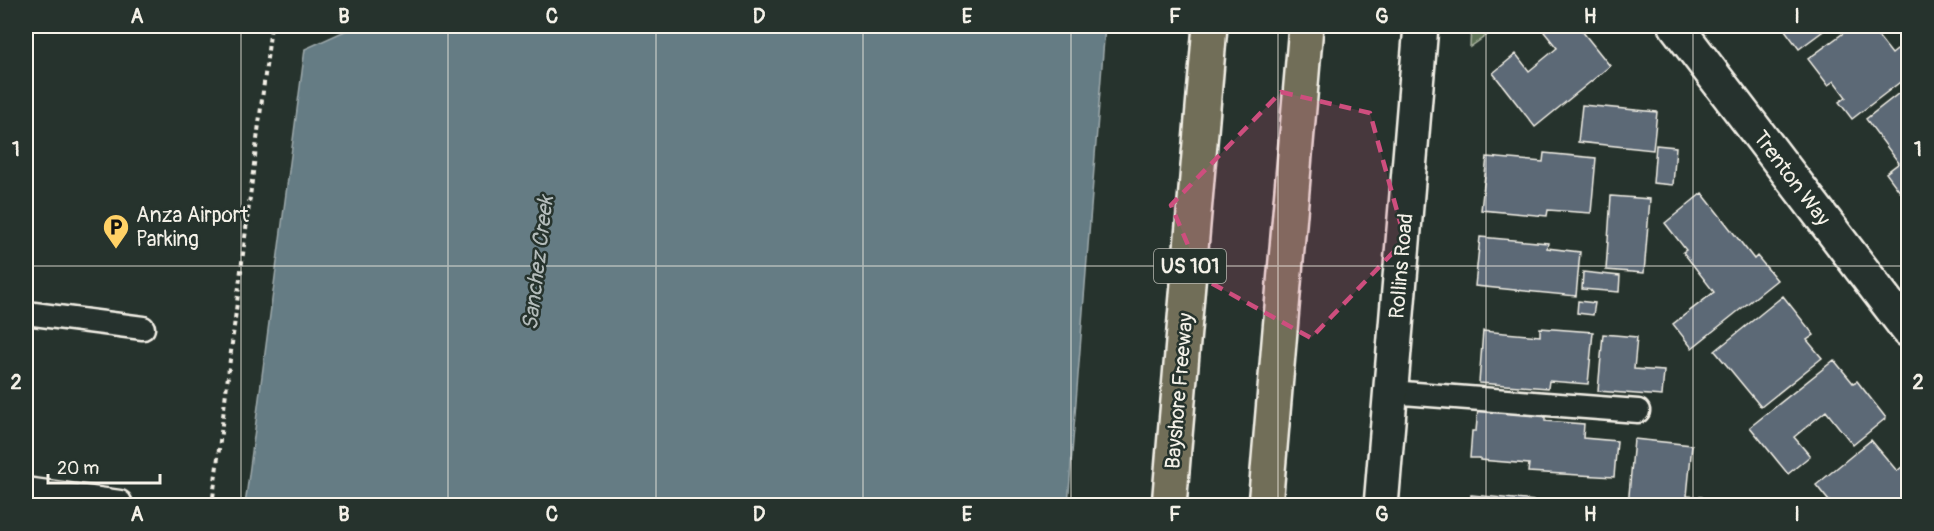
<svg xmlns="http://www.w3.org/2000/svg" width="1934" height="531" font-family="Pangolin,sans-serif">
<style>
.green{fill:#5c7155;stroke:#a8b19e;stroke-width:1.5}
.water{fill:#657b84;stroke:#9eaaac;stroke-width:1.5}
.building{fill:#5c6976;stroke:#f4f1e8;stroke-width:1.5}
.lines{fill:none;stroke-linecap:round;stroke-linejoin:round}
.lane-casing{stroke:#f4f1e8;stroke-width:27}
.street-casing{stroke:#f4f1e8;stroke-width:38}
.secondary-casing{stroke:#f4f1e8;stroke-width:38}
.highway-casing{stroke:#f4f1e8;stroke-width:38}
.path{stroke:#f4f1e8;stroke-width:4;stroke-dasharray:4.5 4.5;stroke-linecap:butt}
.lane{stroke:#26332d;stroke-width:22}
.street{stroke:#26332d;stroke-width:33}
.secondary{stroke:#26332d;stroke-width:33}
.highway{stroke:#716e59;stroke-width:33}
.marked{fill:#ce4e7e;fill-opacity:0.2;stroke:#ce4e7e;stroke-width:4.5;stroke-dasharray:12 8;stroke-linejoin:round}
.grid{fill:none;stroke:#f4f1e8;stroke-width:1.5;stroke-opacity:0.55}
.labels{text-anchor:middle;stroke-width:5;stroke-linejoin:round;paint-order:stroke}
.shield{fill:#26332d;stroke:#b6b8b0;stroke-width:1.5}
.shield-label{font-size:20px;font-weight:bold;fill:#f4f1e8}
.street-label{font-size:21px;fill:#f4f1e8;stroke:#26332d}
.poi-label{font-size:21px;fill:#f4f1e8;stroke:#26332d;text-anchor:start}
.water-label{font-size:22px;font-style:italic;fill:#b4bcbb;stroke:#26332d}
.neatline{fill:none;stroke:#f4f1e8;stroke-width:2}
.grid-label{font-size:20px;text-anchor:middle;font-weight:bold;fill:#f4f1e8}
</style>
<rect width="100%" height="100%" fill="#26332d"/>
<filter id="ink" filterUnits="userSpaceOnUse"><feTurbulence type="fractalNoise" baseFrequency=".0167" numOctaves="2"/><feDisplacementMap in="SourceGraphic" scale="12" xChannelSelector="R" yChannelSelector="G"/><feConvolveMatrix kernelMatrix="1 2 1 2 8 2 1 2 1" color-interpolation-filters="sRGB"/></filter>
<g filter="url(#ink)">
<path class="green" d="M 1471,26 L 1500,26 L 1470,47 Z"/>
<path class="water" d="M 356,26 L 1105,26 L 1068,505 L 245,505 L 305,49 Z"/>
<path class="building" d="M 1552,26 L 1578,26 L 1610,66 L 1535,127 L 1493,73 L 1516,54 L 1529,71 L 1557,48 L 1544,32 Z
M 1782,26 L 1830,26 L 1799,49 Z
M 1853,26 L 1870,26 L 1892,54 L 1908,41 L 1908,76 L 1852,119 L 1839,102 L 1846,97 L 1834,81 L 1828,85 L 1808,59 Z
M 1908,86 L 1908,185 L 1900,192 L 1886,173 L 1899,163 L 1866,119 Z
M 1582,105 L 1657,112 L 1653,150 L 1578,142 Z
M 1656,145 L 1676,147 L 1673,185 L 1653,183 Z
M 1544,153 L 1596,158 L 1591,213 L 1548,210 L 1547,216 L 1481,210 L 1487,157 L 1543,162 Z
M 1702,193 L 1754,259 L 1757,256 L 1777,280 L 1692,348 L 1673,324 L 1714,292 L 1683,252 L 1686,250 L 1665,223 Z
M 1611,196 L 1650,199 L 1644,273 L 1606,270 Z
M 1480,237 L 1548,243 L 1547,248 L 1580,252 L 1576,296 L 1475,286 Z
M 1583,272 L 1620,276 L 1619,292 L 1582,289 Z
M 1783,296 L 1814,335 L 1807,340 L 1822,358 L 1761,407 L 1715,351 Z
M 1578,301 L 1595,303 L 1593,315 L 1577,313 Z
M 1540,328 L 1593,332 L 1588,384 L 1549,381 L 1548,388 L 1479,383 L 1483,331 L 1540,336 Z
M 1603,334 L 1637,337 L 1634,369 L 1664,371 L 1662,396 L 1598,391 Z
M 1834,360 L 1853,383 L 1857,381 L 1886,418 L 1853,445 L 1826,411 L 1794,437 L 1810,456 L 1788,474 L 1750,427 Z
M 1478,409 L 1545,414 L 1545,421 L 1584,424 L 1583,438 L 1617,441 L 1614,477 L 1528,472 L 1529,464 L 1480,460 L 1480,458 L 1470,458 L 1472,431 L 1476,431 Z
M 1634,439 L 1692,445 L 1687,496 L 1702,497 L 1701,506 L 1628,506 Z
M 1871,440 L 1897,471 L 1908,462 L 1908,506 L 1833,506 L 1816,485 Z
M 1471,495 L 1580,505 L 1470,506 Z"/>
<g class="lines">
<g class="lane-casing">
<path id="lane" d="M 26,313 L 143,328
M 1390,392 L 1638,411
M 26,489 L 120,502"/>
</g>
<g class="street-casing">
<path id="street" d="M 1676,26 L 1908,330"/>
</g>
<g class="secondary-casing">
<path id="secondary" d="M 1381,506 L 1421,26"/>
</g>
<g class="highway-casing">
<path id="highway" d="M 1169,506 L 1210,26
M 1265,506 L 1306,26"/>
</g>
<path class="path" d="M 212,506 L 271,26"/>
<use href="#lane" class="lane"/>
<use href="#street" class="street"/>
<use href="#secondary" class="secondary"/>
<use href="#highway" class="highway"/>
</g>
</g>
<path class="marked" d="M 1281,92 L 1370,113 L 1405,240 L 1311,338 L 1202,278 L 1171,205 Z"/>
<path class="grid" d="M 241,26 L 241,506M 448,26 L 448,506M 656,26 L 656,506M 863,26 L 863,506M 1071,26 L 1071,506M 1278,26 L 1278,506M 1486,26 L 1486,506M 1693,26 L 1693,506M 26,266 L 1908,266"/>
<defs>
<g id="parking-pin" transform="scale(1.35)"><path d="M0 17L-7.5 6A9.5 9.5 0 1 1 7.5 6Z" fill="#ffd166" stroke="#26332d"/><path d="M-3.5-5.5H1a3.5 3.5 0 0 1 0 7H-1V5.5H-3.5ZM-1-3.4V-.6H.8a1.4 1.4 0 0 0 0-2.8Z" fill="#111"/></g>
</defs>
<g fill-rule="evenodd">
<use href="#parking-pin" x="116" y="227"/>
</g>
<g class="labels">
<rect class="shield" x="1154" y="249" width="72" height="34" rx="4.5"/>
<g class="shield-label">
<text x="1190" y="273">US 101</text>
</g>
<g class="street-label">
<text transform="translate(1792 178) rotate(53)" y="7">Trenton Way</text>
<text transform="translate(1401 266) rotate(-85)" y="7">Rollins Road</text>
<text transform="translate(1179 391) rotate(-85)" y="7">Bayshore Freeway</text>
</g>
<g class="poi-label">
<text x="136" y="222">Anza Airport<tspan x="136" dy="24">Parking</tspan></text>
</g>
<g class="water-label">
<text transform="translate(537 263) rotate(-83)" y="8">Sanchez Creek</text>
</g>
</g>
<rect width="1934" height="531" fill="none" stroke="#26332d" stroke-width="66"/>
<path d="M48 474v9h112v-9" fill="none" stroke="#f4f1e8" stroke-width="3"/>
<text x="57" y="474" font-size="18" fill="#f4f1e8" stroke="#26332d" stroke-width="4.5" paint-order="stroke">20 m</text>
<rect x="33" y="33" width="1868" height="465" class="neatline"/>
<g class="grid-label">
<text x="137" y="23">A</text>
<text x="344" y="23">B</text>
<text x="552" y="23">C</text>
<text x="759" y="23">D</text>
<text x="967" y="23">E</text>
<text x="1175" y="23">F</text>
<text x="1382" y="23">G</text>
<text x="1590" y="23">H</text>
<text x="1797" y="23">I</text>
<text x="16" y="156">1</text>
<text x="1918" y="156">1</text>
<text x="16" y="389">2</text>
<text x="1918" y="389">2</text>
<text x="137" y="521">A</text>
<text x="344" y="521">B</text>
<text x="552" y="521">C</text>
<text x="759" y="521">D</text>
<text x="967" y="521">E</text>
<text x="1175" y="521">F</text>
<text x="1382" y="521">G</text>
<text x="1590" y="521">H</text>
<text x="1797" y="521">I</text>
</g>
</svg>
